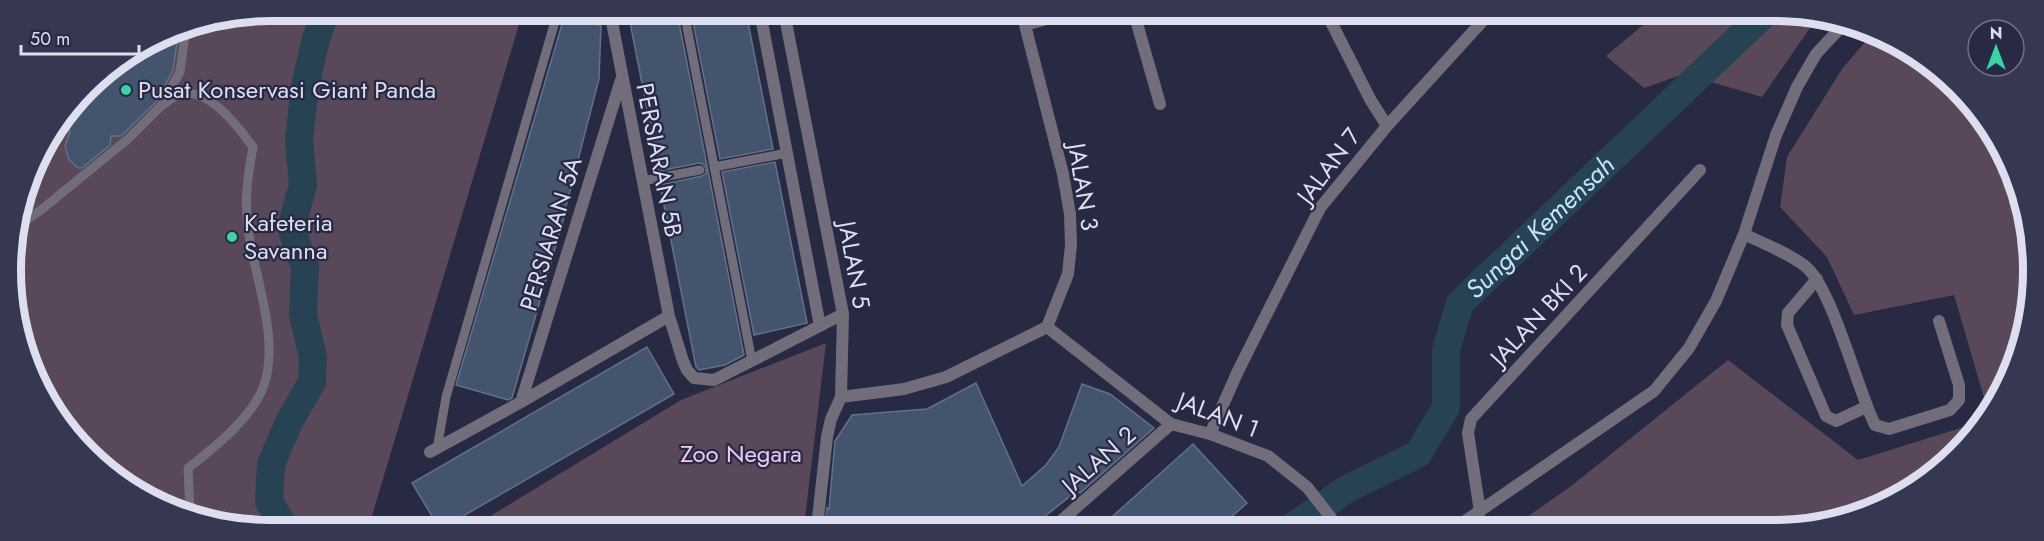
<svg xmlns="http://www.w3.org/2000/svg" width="2044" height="541" font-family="Jost,sans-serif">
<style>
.green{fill:#594859}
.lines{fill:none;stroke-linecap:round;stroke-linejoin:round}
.river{stroke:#264253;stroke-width:28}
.building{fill:#44546c;stroke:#60718c;stroke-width:1.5}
.lane{stroke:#726d7a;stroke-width:9}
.street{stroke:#726d7a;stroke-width:12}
.poi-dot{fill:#38d4a6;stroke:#282943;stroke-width:2}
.labels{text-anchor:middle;stroke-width:4.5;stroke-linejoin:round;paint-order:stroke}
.poi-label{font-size:24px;fill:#dddff0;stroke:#282943;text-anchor:start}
.street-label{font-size:24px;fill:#dddff0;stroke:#282943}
.park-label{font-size:24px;fill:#f3c7f2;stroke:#282943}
.water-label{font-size:26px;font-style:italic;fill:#c2e3f8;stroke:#282943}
.rim{fill:none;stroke:#dddff0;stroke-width:8}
</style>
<rect width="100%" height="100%" fill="#282943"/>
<path class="green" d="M 271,11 L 523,11 L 369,526 L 220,526 L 126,487 L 64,428 L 19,338 L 11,253 L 37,156 L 99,75 L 171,30 Z
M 1655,15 L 1819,15 L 1762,97 L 1684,74 L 1644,88 L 1606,56 Z
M 1871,35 L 1918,54 L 1989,126 L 2028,219 L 2029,321 L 2007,386 L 1988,411 L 1954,295 L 1854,315 L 1827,257 L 1780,207 L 1787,157 L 1842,69 Z
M 826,343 L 804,527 L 474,526 L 681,400 Z
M 1728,360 L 1858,460 L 1980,422 L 1957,455 L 1888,504 L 1807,528 L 1511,528 L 1570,487 Z
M 1306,511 L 1320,527 L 1289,527 Z"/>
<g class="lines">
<g class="river">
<path d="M 284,526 L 269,502 L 271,464 L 289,422 L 312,382 L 313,357 L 303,315 L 305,267 L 293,234 L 294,217 L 303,185 L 299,140 L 305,86 L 316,39 L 326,11"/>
<path id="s1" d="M 1292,527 L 1347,489 L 1418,454 L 1446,407 L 1446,350 L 1460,303 L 1763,15"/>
</g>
</g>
<path class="building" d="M 628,12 L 677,12 L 744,355 L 725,365 L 699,370 L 696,367 L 660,185 L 702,176 L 706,173 L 706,168 L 703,164 L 699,163 L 659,171 Z
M 691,12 L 746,12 L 773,149 L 720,159 Z
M 565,14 L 601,26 L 599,79 L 564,214 L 565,214 L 512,398 L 508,400 L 456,385 Z
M 179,29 L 173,70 L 157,101 L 123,134 L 121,136 L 111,136 L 110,145 L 82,168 L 78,168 L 69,160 L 65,146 L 70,131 L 61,124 L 99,75 L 171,30 Z
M 775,162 L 807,323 L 754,335 L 722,172 Z
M 647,347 L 674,394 L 446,526 L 438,526 L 412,483 Z
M 976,383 L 1022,486 L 1046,465 L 1059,447 L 1082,384 L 1110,394 L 1154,428 L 1080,493 L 1077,491 L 1031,527 L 825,527 L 827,508 L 829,509 L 835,441 L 852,415 L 927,409 Z
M 1193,444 L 1247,503 L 1220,527 L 1123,527 L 1113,516 Z"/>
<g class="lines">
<path class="lane" d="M 684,12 L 752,361
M 162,105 C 167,102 173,97 178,95 C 207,84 239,128 253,147 C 248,174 244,200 248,228 C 254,276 280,338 264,385 C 253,417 214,448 188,468 L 190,513
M 714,167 L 787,153
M 642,181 L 700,170
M 19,225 L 41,210 L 128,139 L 162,105 L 180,72 L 186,27
M 437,449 L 446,397 L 558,11"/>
<path class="street" d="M 610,12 L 669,316 L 683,361 L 687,370 L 694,378 L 714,380 L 843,314
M 760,12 L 820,326
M 784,12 L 843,314 L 841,397 L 831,419 L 827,437 L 817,527
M 1134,13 L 1160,104
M 1327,14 L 1370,99 L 1387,126
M 1025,25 L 1068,13
M 1744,234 C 1764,244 1787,252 1805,266 C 1832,287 1857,389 1875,425 L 1889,429 L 1950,410 L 1959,400 L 1959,385 L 1939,321
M 1817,279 L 1788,313 L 1787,325 L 1826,416 L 1836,421 L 1866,407
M 1047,327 L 1171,424 L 1210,434 L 1268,456 L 1307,487 L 1339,528
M 841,397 L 904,389 L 946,377 L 1047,327 L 1068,274 L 1071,245 L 1070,214 L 1063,174 L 1022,13
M 521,402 L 621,80
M 1210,434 L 1238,371 L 1320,208 L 1387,126 L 1489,14
M 430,452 L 521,402 L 669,316
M 1480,512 L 1468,433 L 1471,419 L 1700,170
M 1054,527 L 1171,424
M 1455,528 L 1654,391 L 1689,348 L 1716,301 L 1744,234 L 1776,135 L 1797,87 L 1816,54 L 1844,24"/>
</g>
<g class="poi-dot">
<circle cx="126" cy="90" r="6"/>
<circle cx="232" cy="237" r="6"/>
</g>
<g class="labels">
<g class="poi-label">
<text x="138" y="98">Pusat Konservasi Giant Panda</text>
<text x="244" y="231">Kafeteria<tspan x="244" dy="28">Savanna</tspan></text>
</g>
<g class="street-label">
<text transform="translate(659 160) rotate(79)" y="8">PERSIARAN 5B</text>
<text transform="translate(1329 166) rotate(-53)" y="8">JALAN 7</text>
<text transform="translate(1083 187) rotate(81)" y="8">JALAN 3</text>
<text transform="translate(551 234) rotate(-73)" y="8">PERSIARAN 5A</text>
<text transform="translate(854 265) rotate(80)" y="8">JALAN 5</text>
<text transform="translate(1539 315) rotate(-47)" y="8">JALAN BKI 2</text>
<text transform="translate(1218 415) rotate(21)" y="8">JALAN 1</text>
<text transform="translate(1099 460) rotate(-41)" y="8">JALAN 2</text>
</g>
<g class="park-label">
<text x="741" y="462">Zoo Negara</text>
</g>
<g class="water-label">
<text dy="9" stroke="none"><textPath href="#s1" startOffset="417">Sungai Kemensah</textPath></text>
</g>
</g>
<path d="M0 0H2044V541H0ZM270 21H1774A249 249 0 0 1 2023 270V271A249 249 0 0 1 1774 520H270A249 249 0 0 1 21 271V270A249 249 0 0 1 270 21Z" fill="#363851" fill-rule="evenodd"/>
<path class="rim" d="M270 21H1774A249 249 0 0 1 2023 270V271A249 249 0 0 1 1774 520H270A249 249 0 0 1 21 271V270A249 249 0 0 1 270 21Z"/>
<g transform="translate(1996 48)"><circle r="28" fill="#282943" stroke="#707288" stroke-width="1.5"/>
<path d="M0-4.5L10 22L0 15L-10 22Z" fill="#38d4a6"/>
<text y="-9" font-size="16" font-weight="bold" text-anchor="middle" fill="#dddff0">N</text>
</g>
<path d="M21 45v9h118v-9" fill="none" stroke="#dddff0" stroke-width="3"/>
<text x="30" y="45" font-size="18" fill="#dddff0" stroke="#282943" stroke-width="4.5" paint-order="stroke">50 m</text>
</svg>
